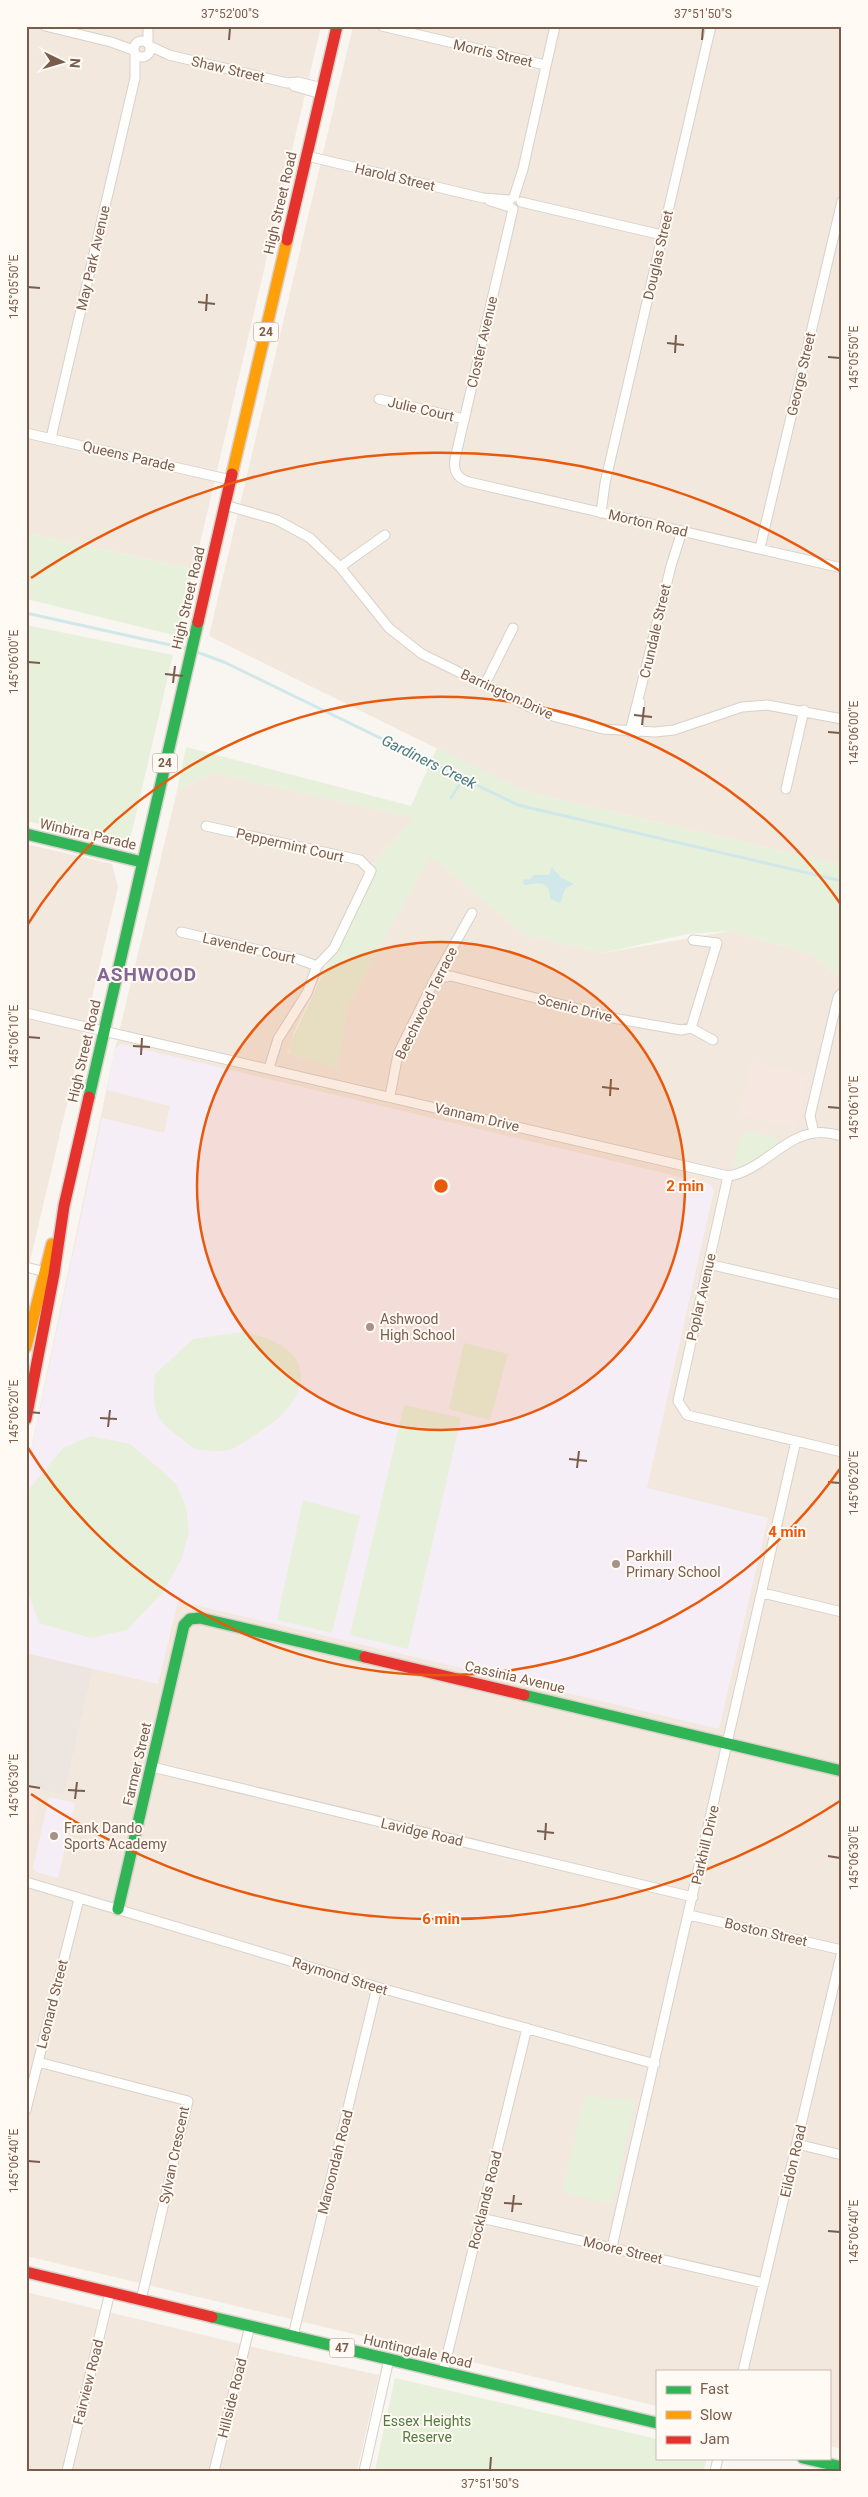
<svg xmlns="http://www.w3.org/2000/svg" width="868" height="2497" font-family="Roboto,sans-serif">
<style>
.residential{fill:#f2e8de}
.commercial{fill:#f6e8e1}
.industrial{fill:#ede5e0}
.education{fill:#f6eef6}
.green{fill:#e7f0db}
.water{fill:#d0e8ea}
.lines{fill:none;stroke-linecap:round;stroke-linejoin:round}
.stream{stroke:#d0e8ea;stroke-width:3}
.street-casing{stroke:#d7d1cb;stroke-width:11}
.fast-casing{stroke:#d9d2cb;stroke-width:14}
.slow-casing{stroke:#d9d2cb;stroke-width:14}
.jam-casing{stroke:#d9d2cb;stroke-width:14}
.street{stroke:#fefefd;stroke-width:9}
.fast{stroke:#30b455;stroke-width:11}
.slow{stroke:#ff9f0a;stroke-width:11}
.jam{stroke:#e5322d;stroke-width:11}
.ticks{fill:none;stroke:#7a5c4d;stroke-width:2}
.ring{fill:none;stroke:#e8590c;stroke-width:2.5}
.poi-dot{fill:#a69286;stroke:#fffaf3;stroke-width:2}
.labels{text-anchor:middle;stroke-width:4;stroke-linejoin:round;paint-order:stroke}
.shield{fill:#fffaf3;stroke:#a28b7f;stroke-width:1}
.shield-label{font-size:12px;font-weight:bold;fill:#7a5c4d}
.street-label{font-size:14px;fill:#7a5c4d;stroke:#fffaf3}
.poi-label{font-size:14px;fill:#7a5c4d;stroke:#fffaf3;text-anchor:start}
.park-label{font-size:14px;fill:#537a41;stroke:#fffaf3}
.water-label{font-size:15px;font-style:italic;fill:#437c86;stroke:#fffaf3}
.district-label{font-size:19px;font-weight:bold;letter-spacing:1px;fill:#846695;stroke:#fffaf3}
.centre{fill:#e8590c;stroke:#fffaf3;stroke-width:2.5}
.ring-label{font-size:15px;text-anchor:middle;font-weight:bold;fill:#e8590c;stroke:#fffaf3;stroke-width:4;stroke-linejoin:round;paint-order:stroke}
.neatline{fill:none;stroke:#7a5c4d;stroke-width:2}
.ticks-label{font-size:12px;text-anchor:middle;fill:#7a5c4d}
</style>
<rect width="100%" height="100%" fill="#f9f5f0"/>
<path class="residential" d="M 26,26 L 321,26 L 194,569 L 26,533 Z
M 353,26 L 842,26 L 842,865 L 523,791 L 209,636 Z
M 213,773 L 415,818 L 376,860 L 294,1032 L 288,1053 L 338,1068 L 347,1007 L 430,855 L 524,934 L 603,953 L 730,931 L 812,954 L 839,977 L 842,976 L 842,2449 L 829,2446 L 829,2371 L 657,2371 L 657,2406 L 26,2256 L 26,1850 L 39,1789 L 64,1795 L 93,1669 L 26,1653 L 26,1473 L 115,1049 L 177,791 Z
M 26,844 L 112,864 L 118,887 L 26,1278 Z
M 26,2292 L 253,2347 L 379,2375 L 357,2471 L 26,2471 Z"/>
<path class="commercial" d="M 752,1062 L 808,1075 L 796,1128 L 740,1115 Z
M 26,1786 L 39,1789 L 26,1850 Z"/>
<path class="industrial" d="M 26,1653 L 93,1669 L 64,1795 L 26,1786 Z"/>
<path class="education" d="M 121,1044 L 710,1184 L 714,1190 L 647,1488 L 768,1518 L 719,1729 L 178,1601 L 158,1684 L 26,1653 L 26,1475 L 102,1118 L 164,1133 L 170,1106 L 107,1090 L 115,1049 Z
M 49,1797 L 75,1803 L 58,1878 L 36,1872 L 33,1868 Z"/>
<path class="green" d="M 26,533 L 194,569 L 178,636 L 26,599 Z
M 26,625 L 173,655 L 129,844 L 26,821 Z
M 186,747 L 411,806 L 437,748 L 523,791 L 842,865 L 842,976 L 839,977 L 812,954 L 730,931 L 687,934 L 603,953 L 524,934 L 430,856 L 347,1007 L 338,1069 L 289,1053 L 291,1042 L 376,860 L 414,818 L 213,773 L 177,791 Z
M 747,1131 L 776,1138 L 780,1144 L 743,1166 L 733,1168 L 740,1138 Z
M 242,1332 C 322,1346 316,1400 253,1436 C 246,1441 238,1447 230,1450 C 224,1452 203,1451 196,1449 C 191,1447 185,1441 181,1438 C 151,1417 153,1407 155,1374 L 193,1339 Z
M 464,1343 L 508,1354 L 490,1420 L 449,1409 Z
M 404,1405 L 461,1418 L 408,1649 L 350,1635 Z
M 91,1436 L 130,1444 L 162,1471 L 176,1484 L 186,1506 L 189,1532 L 181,1560 L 163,1592 L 127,1630 L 91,1638 L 39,1623 L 26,1586 L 26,1500 L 30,1488 L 63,1448 Z
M 303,1500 L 360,1516 L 332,1633 L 277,1620 Z
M 585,2096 L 636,2100 L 612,2204 L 562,2192 Z
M 395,2378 L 657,2439 L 657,2458 L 707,2458 L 704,2471 L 375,2471 Z"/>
<path class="water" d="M 552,867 L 560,877 L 574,884 C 560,890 566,893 560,903 L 550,899 C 550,877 537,884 524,885 L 523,882 L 524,879 L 529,880 L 534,875 L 549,875 Z"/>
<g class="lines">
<path class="stream" d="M 26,613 L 188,649
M 194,651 L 224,662 L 518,805 L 842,881
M 451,798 L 463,779"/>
<g class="street-casing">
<path id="street" d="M 45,26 L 111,42 L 133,50
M 382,26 L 545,65
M134 49a8 8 0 1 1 16 0a8 8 0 1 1-16 0Z
M 148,43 L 148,26
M 150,46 L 169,55 L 287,83 L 298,82 L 323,88
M 294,86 L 321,94
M 307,156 L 483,198 L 510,200
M 514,197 L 523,169 L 555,26
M 490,201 L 510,207
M 521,202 L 662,235
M 513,209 L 455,459 C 453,471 457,478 469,482 L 842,568
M 379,399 L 464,419
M 26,433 L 231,480
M 51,438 L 135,78 L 135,54
M 225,505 L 277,520 L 310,538 L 340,567 L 389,628 L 422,654 L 530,707 L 556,717 L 603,729 L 655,732 L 674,730 L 742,707 L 767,705 L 842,719
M 601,513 L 605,483 L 711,26
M 760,548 L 842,201
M 340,567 L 385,535
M 485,684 L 513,628
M 630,732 L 671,566 L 682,531
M 638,732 L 640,702
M 786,789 L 804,710
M 206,826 L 360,860 L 371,871 L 334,948 L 317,966 L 307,993 L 278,1039 L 269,1068
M 181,932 L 298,959 L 317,966
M 435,979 L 451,976 L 613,1018 L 681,1030 L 691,1028 L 713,1040
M 26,1013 L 728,1176 C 760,1172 784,1136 815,1133 C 824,1131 833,1134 842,1136
M 691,1028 L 717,943 L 693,940
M 390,1096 L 398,1054 L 435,979 L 472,913
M 814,1133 L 810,1116 L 838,997 L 842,993
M 728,1176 L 678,1401 L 687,1415 L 842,1452
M 708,1264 L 842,1295
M 26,1267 L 49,1273
M 763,1593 L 842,1612
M 152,1767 L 693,1897
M 26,1882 L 377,1987 L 655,2064
M 689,1915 L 842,1950
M 38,2062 L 188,2101 L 141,2300
M 26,2110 L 79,1899
M 797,2144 L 842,2155
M 481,2218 L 764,2283
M 612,2247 L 796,1441
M 293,2336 L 377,1987
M 743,2371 L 842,1951
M 443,2372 L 527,2028
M 67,2471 L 110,2292
M 214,2471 L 250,2326
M 364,2471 L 389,2359
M 715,2471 L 718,2458"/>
</g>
<g class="fast-casing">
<path id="fast" d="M 26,834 L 142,862
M 89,1097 L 198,622
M 524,1695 L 842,1771
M 118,1909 L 184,1625 L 190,1619 L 200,1618 L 365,1657
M 212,2317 L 657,2423
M 803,2458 L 842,2467"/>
</g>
<g class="slow-casing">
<path id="slow" d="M 232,474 L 287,240
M 26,1347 L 52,1244"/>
</g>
<g class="jam-casing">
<path id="jam" d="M 287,240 L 337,26
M 198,622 L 232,474
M 26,1419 L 54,1274 L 64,1206 L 89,1097
M 365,1657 L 524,1695
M 26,2272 L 212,2317"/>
</g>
<use href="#street" class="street"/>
<use href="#fast" class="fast"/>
<use href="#slow" class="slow"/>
<use href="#jam" class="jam"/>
</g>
<path class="ticks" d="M 229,40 L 230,28M 702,40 L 703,28M 28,287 L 40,288M 198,302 L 215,304M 206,311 L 207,294M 667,343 L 684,345M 675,353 L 676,335M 828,357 L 840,358M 28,662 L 40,663M 165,674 L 183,676M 173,683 L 175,666M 634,715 L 652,717M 642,725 L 644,707M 828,732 L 840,733M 28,1037 L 40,1038M 133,1046 L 150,1047M 141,1055 L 142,1038M 602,1087 L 619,1089M 610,1096 L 611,1079M 828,1107 L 840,1108M 28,1412 L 40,1413M 100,1418 L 117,1419M 108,1427 L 110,1410M 569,1459 L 587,1461M 577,1468 L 579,1451M 828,1482 L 840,1483M 28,1786 L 40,1788M 68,1790 L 85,1791M 75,1799 L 77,1782M 537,1831 L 554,1833M 545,1840 L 546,1823M 828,1856 L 840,1858M 28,2161 L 40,2162M 504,2203 L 522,2204M 512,2212 L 514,2195M 828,2231 L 840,2232M 490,2470 L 491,2457"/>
<circle cx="441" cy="1186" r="244" fill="#e8590c" fill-opacity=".12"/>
<g class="ring">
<circle cx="441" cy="1186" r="244"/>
<path d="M842 1466A489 489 0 0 1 26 1445M26 927A489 489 0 0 1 842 906"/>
<path d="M840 1801A733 733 0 0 1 31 1794M31 578A733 733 0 0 1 840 571"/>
</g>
<g class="poi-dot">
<circle cx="370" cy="1327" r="5"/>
<circle cx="616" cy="1564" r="5"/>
<circle cx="54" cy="1836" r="5"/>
</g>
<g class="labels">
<g class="shield">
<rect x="253.5" y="322.5" width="25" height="19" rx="4"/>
<rect x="152.5" y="753.5" width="25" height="19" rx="4"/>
<rect x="329.5" y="2338.5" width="25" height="19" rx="4"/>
</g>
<g class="shield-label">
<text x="266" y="336">24</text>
<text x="165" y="767">24</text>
<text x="342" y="2352">47</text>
</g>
<g class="street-label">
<text transform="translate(493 53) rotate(13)" y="5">Morris Street</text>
<text transform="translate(228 69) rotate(13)" y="5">Shaw Street</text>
<text transform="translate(395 177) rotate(13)" y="5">Harold Street</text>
<text transform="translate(280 203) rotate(-77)" y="5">High Street Road</text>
<text transform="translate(658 255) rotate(-77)" y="5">Douglas Street</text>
<text transform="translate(93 258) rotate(-77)" y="5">May Park Avenue</text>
<text transform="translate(482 342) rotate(-77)" y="5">Closter Avenue</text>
<text transform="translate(801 374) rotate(-77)" y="5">George Street</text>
<text transform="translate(421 409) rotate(13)" y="5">Julie Court</text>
<text transform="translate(129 456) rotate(13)" y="5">Queens Parade</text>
<text transform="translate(648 523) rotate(13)" y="5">Morton Road</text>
<text transform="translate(188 598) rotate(-77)" y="5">High Street Road</text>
<text transform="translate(655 631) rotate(-77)" y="5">Crundale Street</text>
<text transform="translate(507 694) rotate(25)" y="5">Barrington Drive</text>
<text transform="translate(88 834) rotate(13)" y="5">Winbirra Parade</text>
<text transform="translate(290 845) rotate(13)" y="5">Peppermint Court</text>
<text transform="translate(249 948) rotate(13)" y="5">Lavender Court</text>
<text transform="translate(426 1003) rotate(-64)" y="5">Beechwood Terrace</text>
<text transform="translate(575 1008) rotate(14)" y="5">Scenic Drive</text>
<text transform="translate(84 1051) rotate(-77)" y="5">High Street Road</text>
<text transform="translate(477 1117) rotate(13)" y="5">Vannam Drive</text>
<text transform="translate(701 1297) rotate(-77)" y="5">Poplar Avenue</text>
<text transform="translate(515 1677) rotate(13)" y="5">Cassinia Avenue</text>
<text transform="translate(137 1764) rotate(-77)" y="5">Farmer Street</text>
<text transform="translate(422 1832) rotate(13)" y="5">Lavidge Road</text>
<text transform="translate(705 1845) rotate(-77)" y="5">Parkhill Drive</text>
<text transform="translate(766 1932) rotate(13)" y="5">Boston Street</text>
<text transform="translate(340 1976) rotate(17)" y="5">Raymond Street</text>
<text transform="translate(52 2004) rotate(-76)" y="5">Leonard Street</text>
<text transform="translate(174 2155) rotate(-78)" y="5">Sylvan Crescent</text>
<text transform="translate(793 2161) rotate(-77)" y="5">Eildon Road</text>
<text transform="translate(335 2162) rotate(-76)" y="5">Maroondah Road</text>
<text transform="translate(485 2200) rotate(-76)" y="5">Rocklands Road</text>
<text transform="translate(623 2250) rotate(13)" y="5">Moore Street</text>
<text transform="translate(418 2351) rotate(13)" y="5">Huntingdale Road</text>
<text transform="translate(88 2382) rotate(-76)" y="5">Fairview Road</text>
<text transform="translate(232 2398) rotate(-76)" y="5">Hillside Road</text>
</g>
<g class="poi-label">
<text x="380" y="1324">Ashwood<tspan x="380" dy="16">High School</tspan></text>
<text x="626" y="1561">Parkhill<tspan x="626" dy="16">Primary School</tspan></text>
<text x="64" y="1833">Frank Dando<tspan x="64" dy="16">Sports Academy</tspan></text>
</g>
<g class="park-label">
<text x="427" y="2426">Essex Heights<tspan x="427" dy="16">Reserve</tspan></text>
</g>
<g class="water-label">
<text transform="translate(429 762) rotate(26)" y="5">Gardiners Creek</text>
</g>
<g class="district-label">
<text x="147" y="981">ASHWOOD</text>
</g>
</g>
<circle cx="441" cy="1186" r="8" class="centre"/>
<g class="ring-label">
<text x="685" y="1191">2 min</text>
<text x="787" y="1537">4 min</text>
<text x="441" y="1924">6 min</text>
</g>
<rect width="868" height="2497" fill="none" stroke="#fffaf3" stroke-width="55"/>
<rect x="656" y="2370" width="175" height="90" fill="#fffaf3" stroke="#cabbb1"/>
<rect x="666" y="2386" width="25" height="8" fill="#30b455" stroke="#cabbb1"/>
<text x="700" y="2394" font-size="15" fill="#7a5c4d">Fast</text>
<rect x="666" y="2411" width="25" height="8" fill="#ff9f0a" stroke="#cabbb1"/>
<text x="700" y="2420" font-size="15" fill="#7a5c4d">Slow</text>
<rect x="666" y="2436" width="25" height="8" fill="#e5322d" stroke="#cabbb1"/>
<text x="700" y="2444" font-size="15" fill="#7a5c4d">Jam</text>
<g transform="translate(62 62) rotate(95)" stroke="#fffaf3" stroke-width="4" paint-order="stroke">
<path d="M0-4L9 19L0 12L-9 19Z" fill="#7a5c4d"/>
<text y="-8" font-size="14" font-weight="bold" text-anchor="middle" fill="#7a5c4d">N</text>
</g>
<rect x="28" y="28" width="812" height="2442" class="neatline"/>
<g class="ticks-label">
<text x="230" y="18">37°52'00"S</text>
<text x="703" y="18">37°51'50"S</text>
<text transform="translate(14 287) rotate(-90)" y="4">145°05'50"E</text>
<text transform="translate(854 358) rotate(-90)" y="4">145°05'50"E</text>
<text transform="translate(14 662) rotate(-90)" y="4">145°06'00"E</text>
<text transform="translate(854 733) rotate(-90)" y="4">145°06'00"E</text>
<text transform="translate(14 1037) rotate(-90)" y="4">145°06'10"E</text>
<text transform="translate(854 1108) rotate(-90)" y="4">145°06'10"E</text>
<text transform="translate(14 1412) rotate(-90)" y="4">145°06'20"E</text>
<text transform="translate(854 1483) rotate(-90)" y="4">145°06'20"E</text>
<text transform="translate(14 1786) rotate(-90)" y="4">145°06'30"E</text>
<text transform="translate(854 1858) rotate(-90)" y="4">145°06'30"E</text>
<text transform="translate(14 2161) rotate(-90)" y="4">145°06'40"E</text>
<text transform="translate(854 2232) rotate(-90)" y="4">145°06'40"E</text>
<text x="490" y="2488">37°51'50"S</text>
</g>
</svg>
